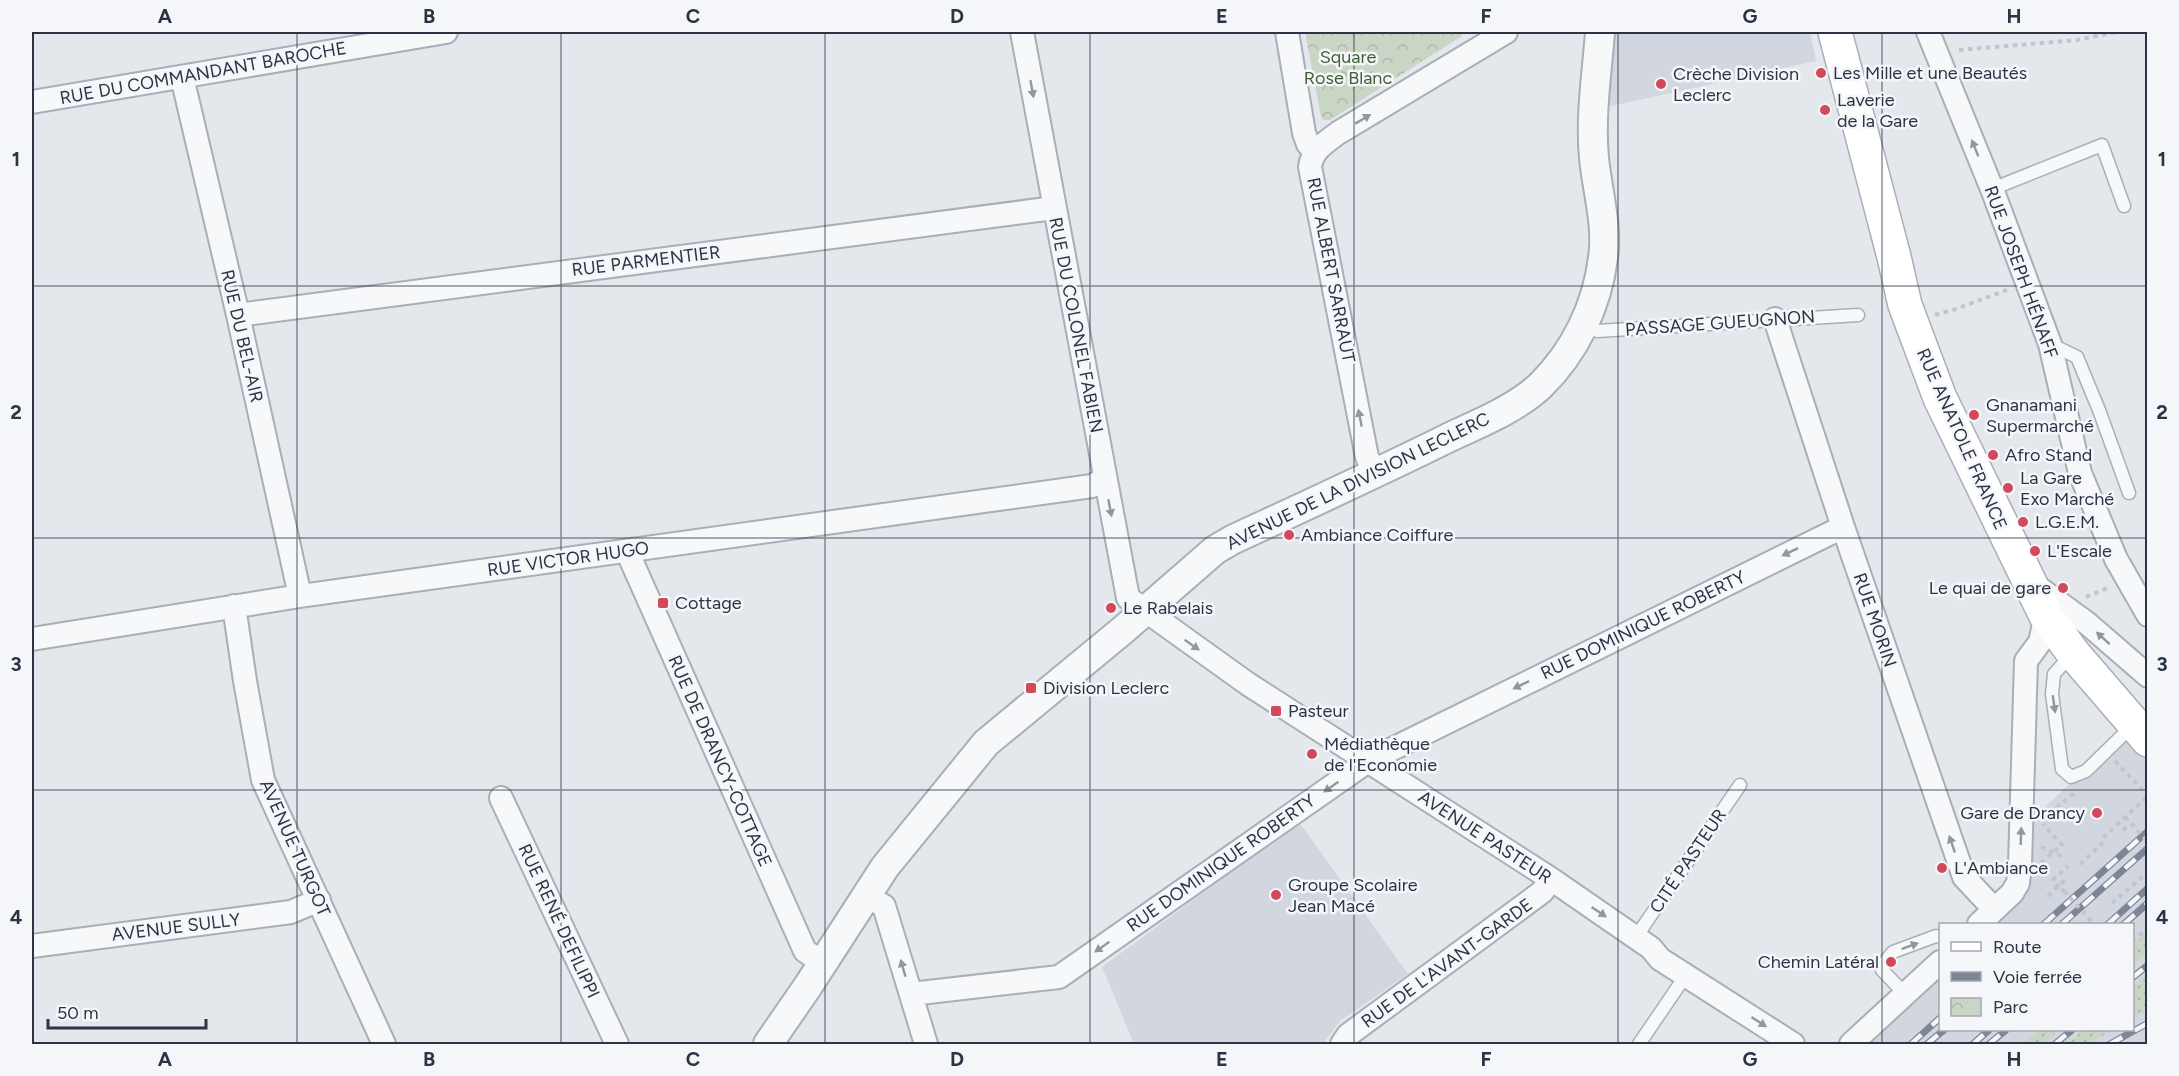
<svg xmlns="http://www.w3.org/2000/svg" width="2179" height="1076" font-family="Figtree,sans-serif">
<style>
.built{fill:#d2d6de}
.grass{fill:url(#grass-dots)}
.park{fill:url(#park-crowns)}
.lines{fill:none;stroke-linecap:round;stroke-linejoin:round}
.service-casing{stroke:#a9aeb7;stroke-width:15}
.minor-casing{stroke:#a9aeb7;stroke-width:26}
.tertiary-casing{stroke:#a9aeb7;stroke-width:32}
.secondary-casing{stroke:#a9aeb7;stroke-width:36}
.path{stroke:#c2c5cb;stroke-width:4;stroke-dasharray:4.5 4.5;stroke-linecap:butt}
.service{stroke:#f7f8fa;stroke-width:12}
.minor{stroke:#f7f8fa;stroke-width:22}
.tertiary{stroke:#f7f8fa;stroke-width:28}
.secondary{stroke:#fff;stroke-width:33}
.rail-casing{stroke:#7d8696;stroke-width:7}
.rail{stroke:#f4f6f9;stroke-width:4.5;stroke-dasharray:14;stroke-linecap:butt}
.path-bridge{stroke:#c2c5cb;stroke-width:4;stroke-dasharray:4.5 4.5;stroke-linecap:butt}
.oneway{fill:#9196a0}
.grid{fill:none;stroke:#2b3445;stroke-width:1.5;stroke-opacity:0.55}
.poi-dot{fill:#d1495b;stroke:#f4f6f9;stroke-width:2}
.labels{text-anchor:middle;stroke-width:5;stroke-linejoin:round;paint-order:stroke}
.park-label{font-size:18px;fill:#3f6138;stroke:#f4f6f9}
.street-label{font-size:18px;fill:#2b3445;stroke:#f4f6f9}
.poi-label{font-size:18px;fill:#2b3445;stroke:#f4f6f9;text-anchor:start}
.neatline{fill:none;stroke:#2b3445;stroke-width:2}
.grid-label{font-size:20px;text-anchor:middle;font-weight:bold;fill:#2b3445}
</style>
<defs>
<pattern id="grass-dots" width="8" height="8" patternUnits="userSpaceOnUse" patternTransform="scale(1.5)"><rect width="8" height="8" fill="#c9d6c5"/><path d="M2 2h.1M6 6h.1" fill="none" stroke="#adb8ab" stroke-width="1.8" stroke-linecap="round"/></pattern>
<pattern id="park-crowns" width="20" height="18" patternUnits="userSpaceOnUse" patternTransform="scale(1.5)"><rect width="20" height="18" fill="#c9d6c5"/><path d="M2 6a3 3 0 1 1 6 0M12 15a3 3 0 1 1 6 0" fill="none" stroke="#adb8ab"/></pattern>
</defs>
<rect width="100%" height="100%" fill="#e4e7ec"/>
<path class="built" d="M 1616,32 L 1810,32 L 1816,61 L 1607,107 Z
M 2147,712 L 2147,1044 L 1863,1044 L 1940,970 L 1940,1030 L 2132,1030 L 2132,924 L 1987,924 L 2028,885 L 2033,818 Z
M 1299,822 L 1408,974 L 1340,1021 L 1323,1044 L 1134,1044 L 1102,967 Z"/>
<path class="grass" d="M 2147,931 L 2147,953 L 2133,966 L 2133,945 Z
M 2147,974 L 2147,1010 L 2133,1019 L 2133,987 Z
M 2039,1030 L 2060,1030 L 2043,1044 L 2023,1044 Z
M 2083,1030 L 2113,1030 L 2087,1044 L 2066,1044 Z"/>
<path class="park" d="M 1305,32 L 1462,32 L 1462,36 L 1330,120 L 1324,120 L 1321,117 Z"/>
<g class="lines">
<g class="service-casing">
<path id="service" d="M 1992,189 L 2102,145 L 2124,206
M 1584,323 L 1597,331 L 1858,315
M 2050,344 L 2077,357 L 2099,410 L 2129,493
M 2072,654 L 2054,674 L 2052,694 L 2062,769 L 2071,777 L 2086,771 L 2133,725
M 1636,937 L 1740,785
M 1905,994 L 1882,970 L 1883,964 L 1893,952 L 1936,936 L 1940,937
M 1639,1044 L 1686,975"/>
</g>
<g class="minor-casing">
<path id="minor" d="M 1022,32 L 1128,598 L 1248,684 L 1551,879 L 1651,948 L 1660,959 L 1793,1044
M 1287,32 L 1304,133 L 1308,144 L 1315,152
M 1928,32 L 1992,189 L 2050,344 L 2080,473 L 2116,559 L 2148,615
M 182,77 L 238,315 L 300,596
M 32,102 L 446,32
M 238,315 L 1054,208
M 1775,319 L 1843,527 L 1964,877 L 1994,909
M 1376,474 L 1367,457 L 1310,167 C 1312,150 1325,143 1338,133 L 1506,32
M 627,551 L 805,951 L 823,963
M 2032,583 L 2088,624 L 2148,676
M 234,606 L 245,681 L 263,780 L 384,1044
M 32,639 L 300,596 L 1092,486 L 1105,479
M 501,798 L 617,1044
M 867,896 L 884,906 L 926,1044
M 1979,924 L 2012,893 L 2018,883 L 2020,865 L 2026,661 L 2040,642 L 2046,616
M 32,946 L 291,912 L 319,900
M 911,994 L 1059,977 L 1368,761 L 1843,527
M 1342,1044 L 1348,1035 L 1542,892 L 1551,879
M 1851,1044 L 1940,962"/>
</g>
<g class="tertiary-casing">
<path id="tertiary" d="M 768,1044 L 808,986 L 885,867 L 986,743 L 1123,630 L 1215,550 L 1232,540 C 1303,507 1375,474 1446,439 C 1477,424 1514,410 1540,386 C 1575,352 1597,306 1603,258 C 1608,226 1597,190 1594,158 C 1590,116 1597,73 1600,32"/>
</g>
<g class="secondary-casing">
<path id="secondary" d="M 1835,32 L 1894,257 L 1905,305 L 1940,398 L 2046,616 L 2073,653 L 2148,740"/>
</g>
<path class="path" d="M 1959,50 L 2077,40 L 2116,32
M 1935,315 L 1956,309 L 2007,290
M 2086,597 L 2110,587
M 2115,761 L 2148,796
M 2043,820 L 2074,793
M 2123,830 L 2126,827
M 2041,847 L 2061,856
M 2041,863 L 2062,845 L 2043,824
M 2080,864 L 2101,845 L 2105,836 L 2148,796
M 2059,887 L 2053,880 L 2068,866
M 2061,889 L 2064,891
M 2048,896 L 2066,879
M 2112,903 L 2148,872
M 2087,924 L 2091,921
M 2132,941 L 2148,928"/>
<use href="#service" class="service"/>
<use href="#minor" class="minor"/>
<use href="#tertiary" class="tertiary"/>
<use href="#secondary" class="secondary"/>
<g class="rail-casing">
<path id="rail" d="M 2044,924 L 2148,831
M 2062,924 L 2148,848
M 2108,924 L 2148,888
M 2124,924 L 2148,903
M 2132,978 L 2148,965
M 1911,1044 L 1940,1018
M 1927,1044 L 1944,1030
M 1973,1044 L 1989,1030
M 1989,1044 L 2006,1030
M 2055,1044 L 2072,1030
M 2110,1044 L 2148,1023"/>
</g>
<use href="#rail" class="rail"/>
<path class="path-bridge" d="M 2125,817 L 2148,842
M 2064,891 L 2094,924"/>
</g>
<defs><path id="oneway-solid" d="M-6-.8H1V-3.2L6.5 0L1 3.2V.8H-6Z" transform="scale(1.5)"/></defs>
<g class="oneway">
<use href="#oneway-solid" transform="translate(1032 89) rotate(80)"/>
<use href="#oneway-solid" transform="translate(1363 119) rotate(-31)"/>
<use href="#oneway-solid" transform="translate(1975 148) rotate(-112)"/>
<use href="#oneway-solid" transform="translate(1360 418) rotate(-101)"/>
<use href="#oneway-solid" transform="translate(1110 508) rotate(79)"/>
<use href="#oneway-solid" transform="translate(1790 552) rotate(154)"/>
<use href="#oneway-solid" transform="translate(2103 638) rotate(-138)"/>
<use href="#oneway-solid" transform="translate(1192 645) rotate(35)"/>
<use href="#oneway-solid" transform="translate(1521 685) rotate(154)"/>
<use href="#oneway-solid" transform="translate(2054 704) rotate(82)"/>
<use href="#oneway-solid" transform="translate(1331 787) rotate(145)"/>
<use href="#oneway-solid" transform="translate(2021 836) rotate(-88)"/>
<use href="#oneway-solid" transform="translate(1952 844) rotate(-109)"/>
<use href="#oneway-solid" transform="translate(1599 912) rotate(34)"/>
<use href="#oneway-solid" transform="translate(1910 946) rotate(-20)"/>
<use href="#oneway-solid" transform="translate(1102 947) rotate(145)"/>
<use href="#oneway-solid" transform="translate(903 968) rotate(-106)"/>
<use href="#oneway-solid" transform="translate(1759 1022) rotate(33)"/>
</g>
<path class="grid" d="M 297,32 L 297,1044M 561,32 L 561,1044M 825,32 L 825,1044M 1090,32 L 1090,1044M 1354,32 L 1354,1044M 1618,32 L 1618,1044M 1882,32 L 1882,1044M 32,286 L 2148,286M 32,538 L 2148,538M 32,790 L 2148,790"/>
<g class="poi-dot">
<circle cx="1821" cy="73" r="6"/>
<circle cx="1661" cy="84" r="6"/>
<circle cx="1825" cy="110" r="6"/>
<circle cx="1974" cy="415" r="6"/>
<circle cx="1993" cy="455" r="6"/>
<circle cx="2008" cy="488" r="6"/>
<circle cx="2023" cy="522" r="6"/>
<circle cx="1289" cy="535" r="6"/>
<circle cx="2035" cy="551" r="6"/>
<circle cx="2063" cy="588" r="6"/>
<rect x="657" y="597" width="12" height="12" rx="3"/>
<circle cx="1111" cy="608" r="6"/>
<rect x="1025" y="682" width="12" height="12" rx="3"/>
<rect x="1270" y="705" width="12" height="12" rx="3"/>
<circle cx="1312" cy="754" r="6"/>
<circle cx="2097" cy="813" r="6"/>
<circle cx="1942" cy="868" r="6"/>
<circle cx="1276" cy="895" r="6"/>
<circle cx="1891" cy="962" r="6"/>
</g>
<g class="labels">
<g class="park-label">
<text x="1348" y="63">Square<tspan x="1348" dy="21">Rose Blanc</tspan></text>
</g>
<g class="street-label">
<text transform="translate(203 73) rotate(-10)" y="6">RUE DU COMMANDANT BAROCHE</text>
<text transform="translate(646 261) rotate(-7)" y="6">RUE PARMENTIER</text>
<text transform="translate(1331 270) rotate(79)" y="6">RUE ALBERT SARRAUT</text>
<text transform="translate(2021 272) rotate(70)" y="6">RUE JOSEPH HÉNAFF</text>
<text transform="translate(1720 323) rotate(-4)" y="6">PASSAGE GUEUGNON</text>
<text transform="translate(1076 325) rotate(79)" y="6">RUE DU COLONEL FABIEN</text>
<text transform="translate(242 336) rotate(77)" y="6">RUE DU BEL-AIR</text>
<text transform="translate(1962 439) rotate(66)" y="6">RUE ANATOLE FRANCE</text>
<text transform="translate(1358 481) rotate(-26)" y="6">AVENUE DE LA DIVISION LECLERC</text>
<text transform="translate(568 559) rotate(-8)" y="6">RUE VICTOR HUGO</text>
<text transform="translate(1875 620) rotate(71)" y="6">RUE MORIN</text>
<text transform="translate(1643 625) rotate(-26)" y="6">RUE DOMINIQUE ROBERTY</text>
<text transform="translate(720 761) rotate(66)" y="6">RUE DE DRANCY-COTTAGE</text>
<text transform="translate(1485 837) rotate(33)" y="6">AVENUE PASTEUR</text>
<text transform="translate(295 848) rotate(66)" y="6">AVENUE TURGOT</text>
<text transform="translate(1688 861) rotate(-56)" y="6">CITÉ PASTEUR</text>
<text transform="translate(1221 863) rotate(-35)" y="6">RUE DOMINIQUE ROBERTY</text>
<text transform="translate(559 921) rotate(65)" y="6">RUE RENÉ DEFILIPPI</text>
<text transform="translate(176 927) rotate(-7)" y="6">AVENUE SULLY</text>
<text transform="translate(1447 963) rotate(-36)" y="6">RUE DE L'AVANT-GARDE</text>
</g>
<g class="poi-label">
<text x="1833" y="79">Les Mille et une Beautés</text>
<text x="1673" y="80">Crèche Division<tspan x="1673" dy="21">Leclerc</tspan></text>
<text x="1837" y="106">Laverie<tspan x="1837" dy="21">de la Gare</tspan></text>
<text x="1986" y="411">Gnanamani<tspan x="1986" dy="21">Supermarché</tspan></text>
<text x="2005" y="461">Afro Stand</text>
<text x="2020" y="484">La Gare<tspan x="2020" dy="21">Exo Marché</tspan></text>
<text x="2035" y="528">L.G.E.M.</text>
<text x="1301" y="541">Ambiance Coiffure</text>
<text x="2047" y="557">L'Escale</text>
<text x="2051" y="594" text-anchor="end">Le quai de gare</text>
<text x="675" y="609">Cottage</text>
<text x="1123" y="614">Le Rabelais</text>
<text x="1043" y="694">Division Leclerc</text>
<text x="1288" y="717">Pasteur</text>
<text x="1324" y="750">Médiathèque<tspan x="1324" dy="21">de l'Economie</tspan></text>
<text x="2085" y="819" text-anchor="end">Gare de Drancy</text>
<text x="1954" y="874">L'Ambiance</text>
<text x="1288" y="891">Groupe Scolaire<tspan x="1288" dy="21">Jean Macé</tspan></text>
<text x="1879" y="968" text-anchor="end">Chemin Latéral</text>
</g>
</g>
<rect width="2179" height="1076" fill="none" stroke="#f4f6f9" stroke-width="66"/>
<rect x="1939" y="923" width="195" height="108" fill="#f4f6f9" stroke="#a4a8b1" stroke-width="1.5"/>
<rect x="1951" y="942" width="30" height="9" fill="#ffffff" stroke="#a4a8b1" stroke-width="1.5"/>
<text x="1993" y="953" font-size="18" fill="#2b3445">Route</text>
<rect x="1951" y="972" width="30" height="9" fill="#7d8696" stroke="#a4a8b1" stroke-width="1.5"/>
<text x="1993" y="983" font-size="18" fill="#2b3445">Voie ferrée</text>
<rect x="1951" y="998" width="30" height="18" fill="url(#park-crowns)" stroke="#a4a8b1" stroke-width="1.5"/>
<text x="1993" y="1013" font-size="18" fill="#2b3445">Parc</text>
<path d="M48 1019v9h158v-9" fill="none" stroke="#2b3445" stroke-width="3"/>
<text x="57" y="1019" font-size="18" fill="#2b3445" stroke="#f4f6f9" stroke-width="4.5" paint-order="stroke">50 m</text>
<rect x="33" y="33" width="2113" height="1010" class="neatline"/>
<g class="grid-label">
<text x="165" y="23">A</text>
<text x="429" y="23">B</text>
<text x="693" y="23">C</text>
<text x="957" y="23">D</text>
<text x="1222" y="23">E</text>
<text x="1486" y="23">F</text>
<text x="1750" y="23">G</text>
<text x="2014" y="23">H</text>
<text x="16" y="166">1</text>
<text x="2162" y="166">1</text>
<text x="16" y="419">2</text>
<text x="2162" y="419">2</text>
<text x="16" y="671">3</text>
<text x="2162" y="671">3</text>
<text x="16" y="924">4</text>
<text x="2162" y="924">4</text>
<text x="165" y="1066">A</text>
<text x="429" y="1066">B</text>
<text x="693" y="1066">C</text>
<text x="957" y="1066">D</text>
<text x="1222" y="1066">E</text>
<text x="1486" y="1066">F</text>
<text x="1750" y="1066">G</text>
<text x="2014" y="1066">H</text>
</g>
</svg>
